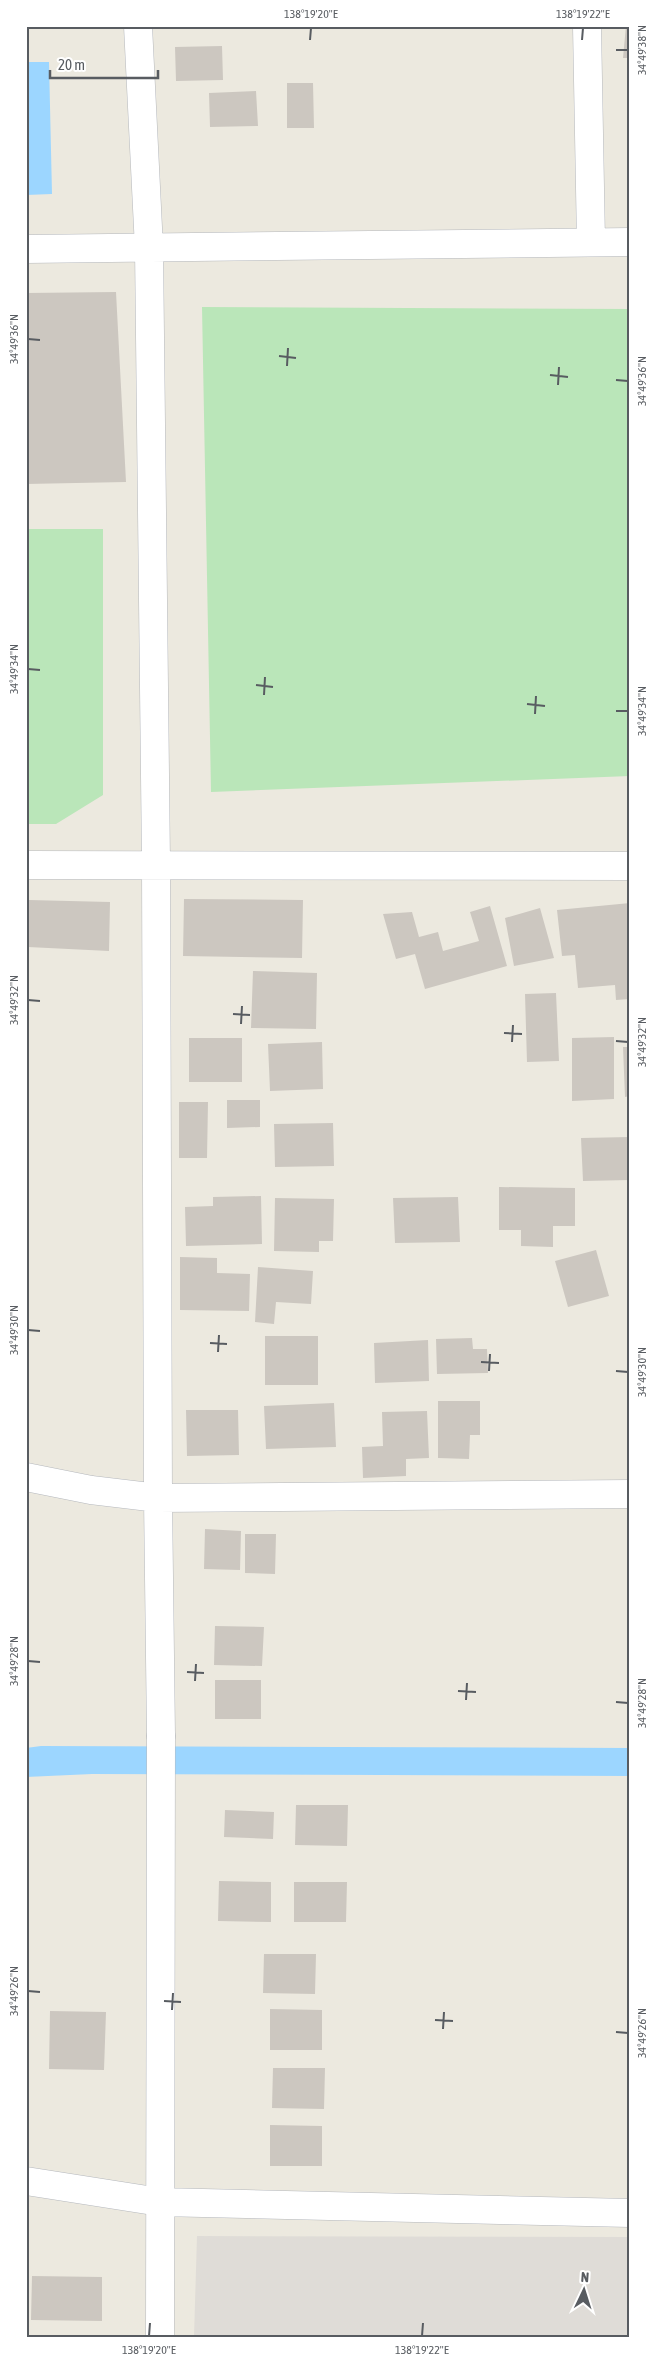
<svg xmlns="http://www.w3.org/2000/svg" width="656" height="2363" font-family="'Asap Condensed',sans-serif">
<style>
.industrial{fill:#dfdcd7}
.green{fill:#bae6b9}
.water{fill:#9cd6ff}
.building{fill:#ccc7c0}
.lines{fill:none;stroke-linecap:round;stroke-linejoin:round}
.minor-casing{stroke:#b5b8bd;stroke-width:29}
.tertiary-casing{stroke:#b5b8bd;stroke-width:29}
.minor{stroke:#fff;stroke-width:28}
.tertiary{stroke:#fff;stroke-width:28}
.ticks{fill:none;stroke:#585c61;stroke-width:2}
.neatline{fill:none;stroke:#585c61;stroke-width:2}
.ticks-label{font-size:12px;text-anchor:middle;fill:#585c61}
</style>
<rect width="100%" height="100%" fill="#ece9df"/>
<path class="industrial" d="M 197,2236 L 630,2237 L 630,2337 L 194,2337 Z"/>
<path class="green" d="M 202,307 L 630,309 L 630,776 L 211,792 Z
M 26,529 L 103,529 L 103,795 L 56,824 L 26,824 Z"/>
<path class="water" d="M 26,62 L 49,62 L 52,194 L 26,195 Z
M 41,1746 L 630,1748 L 630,1776 L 92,1774 L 26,1777 L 26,1748 Z"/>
<path class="building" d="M 626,26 L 630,26 L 630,58 L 623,58 Z
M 222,46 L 223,80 L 176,81 L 175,47 Z
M 287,83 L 313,83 L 314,128 L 287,128 Z
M 256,91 L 258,126 L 210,127 L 209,93 Z
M 116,292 L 126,482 L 26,484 L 26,293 Z
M 184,899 L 303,900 L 302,958 L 183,956 Z
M 29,900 L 110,902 L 109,951 L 28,947 Z
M 630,903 L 630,999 L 616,1000 L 615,985 L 578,988 L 575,955 L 562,956 L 557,910 Z
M 490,906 L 507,966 L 425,989 L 415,954 L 396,959 L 383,914 L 412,912 L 419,937 L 438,932 L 443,951 L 479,941 L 470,912 Z
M 540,908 L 554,958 L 514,966 L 505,918 Z
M 253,971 L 317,973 L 316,1029 L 251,1028 Z
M 556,993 L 559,1061 L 527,1062 L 525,994 Z
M 614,1037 L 614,1099 L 572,1101 L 572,1038 Z
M 189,1038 L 242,1038 L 242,1082 L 189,1082 Z
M 322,1042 L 323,1089 L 270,1091 L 268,1044 Z
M 623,1047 L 630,1047 L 630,1096 L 625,1097 Z
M 227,1100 L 260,1100 L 260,1127 L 227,1128 Z
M 179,1102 L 208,1102 L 207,1158 L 179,1158 Z
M 333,1123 L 334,1166 L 275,1167 L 274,1124 Z
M 630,1137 L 630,1180 L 583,1181 L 581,1138 Z
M 499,1187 L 575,1188 L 575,1226 L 553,1226 L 553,1247 L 521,1246 L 521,1230 L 499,1230 Z
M 261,1196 L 262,1244 L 186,1246 L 185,1207 L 213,1206 L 213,1197 Z
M 458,1197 L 460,1242 L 395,1243 L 393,1198 Z
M 275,1198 L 334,1199 L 333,1241 L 319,1241 L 319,1252 L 274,1251 Z
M 596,1250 L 609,1296 L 568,1307 L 555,1261 Z
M 180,1257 L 217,1258 L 217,1273 L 250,1274 L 249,1311 L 180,1310 Z
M 258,1267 L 313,1271 L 311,1304 L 276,1302 L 274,1324 L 255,1322 Z
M 265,1336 L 318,1336 L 318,1385 L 265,1385 Z
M 472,1338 L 473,1349 L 487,1349 L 488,1373 L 437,1374 L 436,1339 Z
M 428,1340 L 429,1381 L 375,1383 L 374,1343 Z
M 438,1401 L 480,1401 L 480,1435 L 470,1435 L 469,1459 L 438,1458 Z
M 334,1403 L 336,1447 L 266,1449 L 264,1406 Z
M 186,1410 L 238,1410 L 239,1455 L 187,1456 Z
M 427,1411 L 429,1458 L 406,1459 L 406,1476 L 363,1478 L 362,1447 L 383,1446 L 382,1412 Z
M 205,1529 L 241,1531 L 240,1570 L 204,1569 Z
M 245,1534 L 276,1534 L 275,1574 L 245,1573 Z
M 215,1626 L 264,1627 L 262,1666 L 214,1665 Z
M 215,1680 L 261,1680 L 261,1719 L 215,1719 Z
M 296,1805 L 348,1805 L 347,1846 L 295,1845 Z
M 225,1810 L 274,1812 L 273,1839 L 224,1837 Z
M 219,1881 L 271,1882 L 271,1922 L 218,1921 Z
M 294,1882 L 347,1882 L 346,1922 L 294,1922 Z
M 264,1954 L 316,1954 L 315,1994 L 263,1993 Z
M 270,2009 L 322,2010 L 322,2050 L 270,2050 Z
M 50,2011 L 106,2012 L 104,2070 L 49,2069 Z
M 273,2068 L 325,2068 L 324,2109 L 272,2108 Z
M 270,2125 L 322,2126 L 322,2166 L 270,2166 Z
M 32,2276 L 102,2277 L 102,2321 L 31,2320 Z"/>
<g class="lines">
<g class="minor-casing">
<path id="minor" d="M 138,26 L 149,248 L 156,863 L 158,1498 L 161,1736
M 587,26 L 591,242
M 26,249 L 630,242
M 26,865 L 630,866
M 26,1477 L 91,1490 L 158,1498 L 630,1494
M 26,2181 L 160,2202"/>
</g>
<g class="tertiary-casing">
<path id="tertiary" d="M 160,2202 L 630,2213
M 160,2337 L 161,1736"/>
</g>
<use href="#minor" class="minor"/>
<use href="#tertiary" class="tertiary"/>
</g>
<path class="ticks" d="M 310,40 L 311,28M 582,40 L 583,28M 616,50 L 628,50M 28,339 L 40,340M 279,356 L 296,358M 287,366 L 288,348M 550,375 L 568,377M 616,380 L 628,381M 558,385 L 559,367M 28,669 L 40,670M 256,685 L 273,687M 264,695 L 265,677M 527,704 L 545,706M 616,711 L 628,711M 535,714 L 536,696M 28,1000 L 40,1001M 233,1014 L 250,1015M 241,1024 L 242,1006M 504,1033 L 522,1034M 616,1041 L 628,1042M 512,1042 L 513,1025M 28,1330 L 40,1331M 210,1343 L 227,1344M 218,1352 L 219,1335M 481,1362 L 499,1363M 489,1371 L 490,1354M 616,1371 L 628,1372M 28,1661 L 40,1662M 187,1672 L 204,1673M 195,1681 L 196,1664M 458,1691 L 476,1692M 466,1700 L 467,1683M 616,1702 L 628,1703M 28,1991 L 40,1992M 164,2001 L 181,2002M 172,2010 L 173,1993M 435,2020 L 453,2021M 443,2029 L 444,2012M 616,2032 L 628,2033M 149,2336 L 150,2323M 422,2336 L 423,2323"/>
<rect width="656" height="2363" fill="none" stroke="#ffffff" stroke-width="55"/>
<g transform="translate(584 2290) rotate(4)" stroke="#ffffff" stroke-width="4" paint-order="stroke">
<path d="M0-4L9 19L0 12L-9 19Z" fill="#585c61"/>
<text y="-8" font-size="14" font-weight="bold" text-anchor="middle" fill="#585c61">N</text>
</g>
<path d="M50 70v8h108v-8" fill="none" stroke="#585c61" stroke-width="2.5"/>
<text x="58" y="70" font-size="15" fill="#585c61" stroke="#ffffff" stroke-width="4" paint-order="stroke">20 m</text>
<rect x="28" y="28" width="600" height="2308" class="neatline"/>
<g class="ticks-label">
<text x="311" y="18">138°19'20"E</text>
<text x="583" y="18">138°19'22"E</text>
<text transform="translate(642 50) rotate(-90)" y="4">34°49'38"N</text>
<text transform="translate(14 339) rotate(-90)" y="4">34°49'36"N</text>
<text transform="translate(642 381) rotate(-90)" y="4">34°49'36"N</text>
<text transform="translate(14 669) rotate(-90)" y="4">34°49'34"N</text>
<text transform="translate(642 711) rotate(-90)" y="4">34°49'34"N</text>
<text transform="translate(14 1000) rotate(-90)" y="4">34°49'32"N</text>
<text transform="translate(642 1042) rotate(-90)" y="4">34°49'32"N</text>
<text transform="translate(14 1330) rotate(-90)" y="4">34°49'30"N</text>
<text transform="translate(642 1372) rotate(-90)" y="4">34°49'30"N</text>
<text transform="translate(14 1661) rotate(-90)" y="4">34°49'28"N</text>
<text transform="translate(642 1703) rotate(-90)" y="4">34°49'28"N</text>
<text transform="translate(14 1991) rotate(-90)" y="4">34°49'26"N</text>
<text transform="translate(642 2033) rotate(-90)" y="4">34°49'26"N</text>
<text x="149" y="2354">138°19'20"E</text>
<text x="422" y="2354">138°19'22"E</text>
</g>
</svg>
